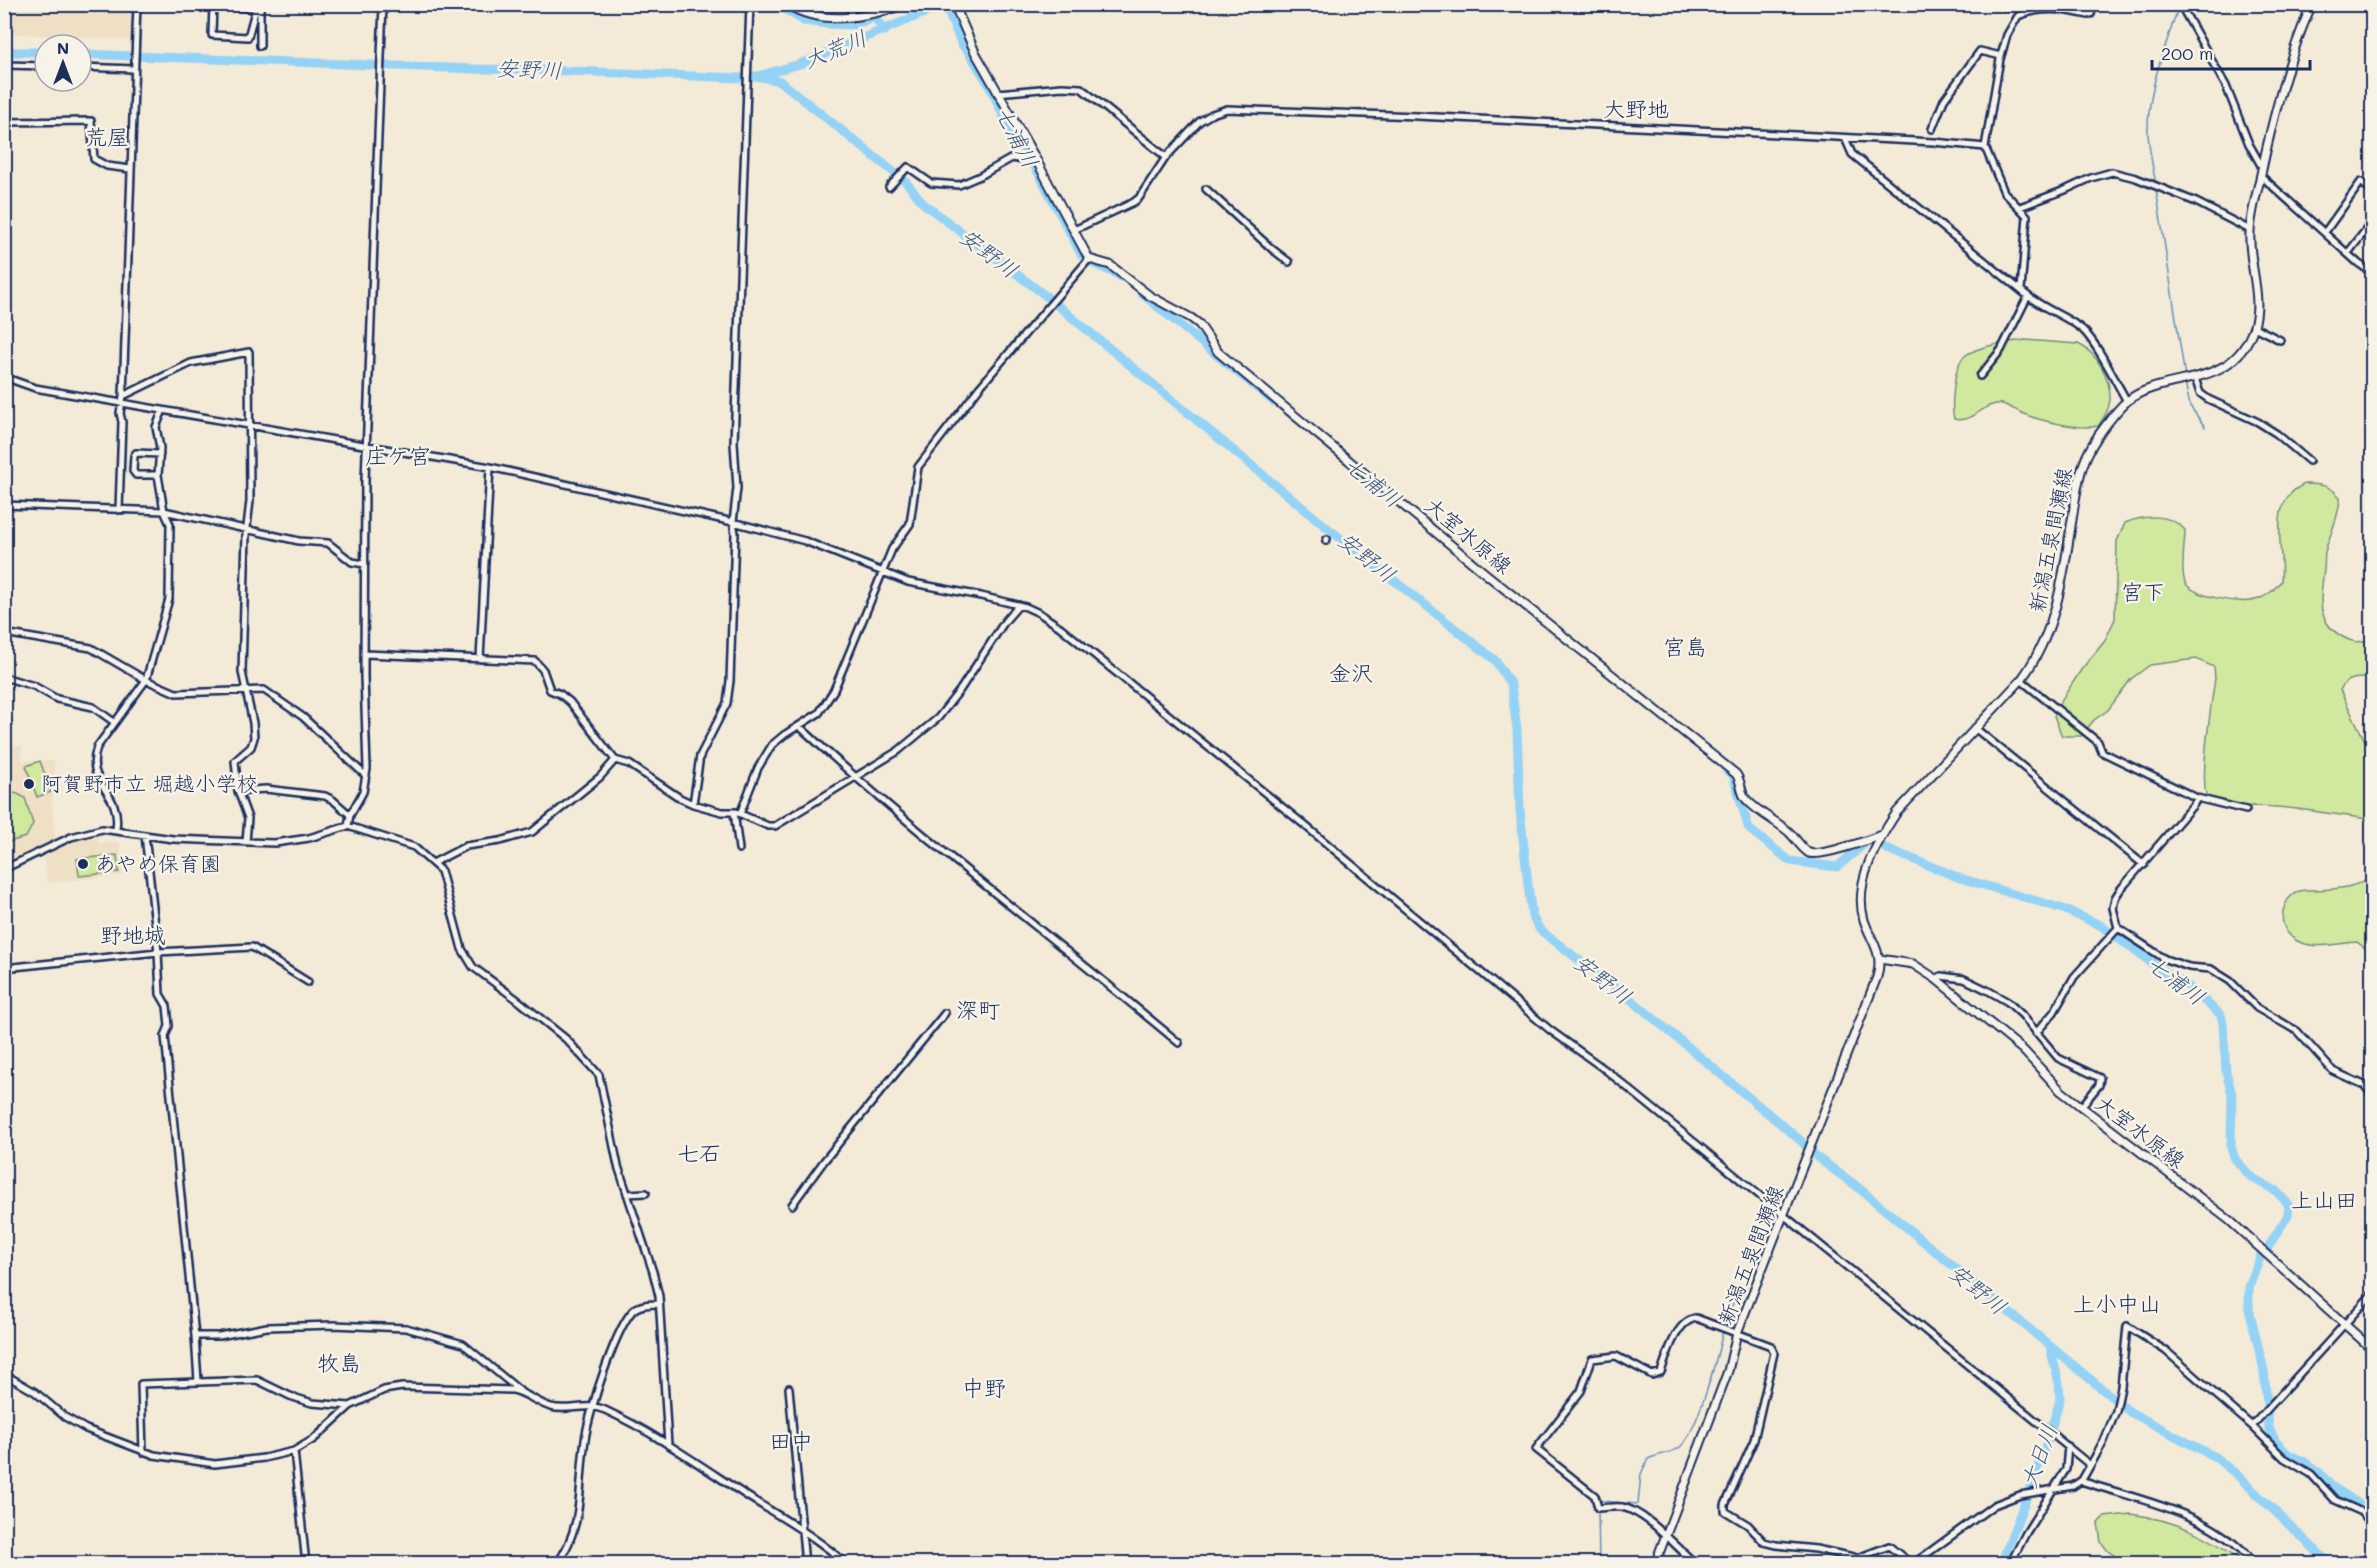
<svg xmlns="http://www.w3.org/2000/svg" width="2377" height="1568" font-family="Mali,'Klee One',sans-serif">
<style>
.built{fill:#efdfc4}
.green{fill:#d0e99f;stroke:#768c7e;stroke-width:1.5}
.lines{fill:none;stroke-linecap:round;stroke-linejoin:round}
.stream{stroke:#6491b9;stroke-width:1.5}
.river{stroke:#95d3f6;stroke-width:9}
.minor-casing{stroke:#1b2f5e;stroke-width:10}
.major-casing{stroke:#1b2f5e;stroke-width:11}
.minor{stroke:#f7f3e8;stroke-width:5}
.major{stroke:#f7f3e8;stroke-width:7}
.poi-dot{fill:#1b2f5e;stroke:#f7f3e8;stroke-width:2}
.labels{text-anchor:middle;stroke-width:5;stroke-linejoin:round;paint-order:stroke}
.street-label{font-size:21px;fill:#1b2f5e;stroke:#f7f3e8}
.poi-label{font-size:21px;fill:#1b2f5e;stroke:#f7f3e8;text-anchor:start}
.water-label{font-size:22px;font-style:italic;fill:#3a5884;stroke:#f7f3e8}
.neighbourhood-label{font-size:22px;fill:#1b2f5e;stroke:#f7f3e8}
</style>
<rect width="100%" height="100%" fill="#f3ead8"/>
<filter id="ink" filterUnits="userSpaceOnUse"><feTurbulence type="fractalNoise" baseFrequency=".0167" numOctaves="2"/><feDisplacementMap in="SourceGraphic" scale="12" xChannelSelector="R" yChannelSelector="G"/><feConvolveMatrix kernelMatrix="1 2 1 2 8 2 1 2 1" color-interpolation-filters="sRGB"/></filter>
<g filter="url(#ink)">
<path class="built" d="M 5,5 L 135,5 L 134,40 L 5,33 Z
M 12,743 L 12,746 L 22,746 L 22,761 L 55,761 L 52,807 L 55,838 L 5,864 L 5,744 Z
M 98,833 L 99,843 L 120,842 L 123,875 L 47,883 L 43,853 L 62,843 Z"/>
<path class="green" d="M 2025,340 L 2078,344 C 2097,352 2111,379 2110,400 C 2109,409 2104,418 2098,426 C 2081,430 2040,421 2024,414 C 2016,411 2010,406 2002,404 C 1985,401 1972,424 1954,419 C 1951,408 1953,397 1954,386 C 1955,377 1957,366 1962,359 C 1972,346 2010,342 2025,340 Z
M 2305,484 C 2319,484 2332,485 2340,498 C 2339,518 2330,533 2325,552 C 2324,557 2325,564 2324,570 C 2321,593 2315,619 2338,634 C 2350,642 2358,644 2372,639 L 2372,678 C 2358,678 2348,676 2340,690 L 2369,749 L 2372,751 L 2372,821 L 2361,818 C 2325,813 2289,806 2252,806 C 2240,807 2215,812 2208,800 C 2198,784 2212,701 2215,678 L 2214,667 L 2196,659 L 2150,665 L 2131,679 L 2108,710 L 2094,720 L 2081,736 L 2062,736 L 2054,716 L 2059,704 L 2081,670 L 2104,642 L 2115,619 L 2117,541 L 2125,523 C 2144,515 2171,513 2185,530 C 2185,543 2180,571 2185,582 C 2191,596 2241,605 2255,600 C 2267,597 2274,590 2281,581 C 2285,546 2265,501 2305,484 Z
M 40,761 L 51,792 L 37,797 L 26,766 Z
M 16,793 L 25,798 L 33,824 L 26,837 L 5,843 L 5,796 Z
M 117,855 L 119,872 L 79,876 L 77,859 Z
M 2372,874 L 2372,954 L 2357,942 C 2334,943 2303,954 2287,932 C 2278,919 2283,899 2297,892 C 2302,889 2310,890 2316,890 C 2335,889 2358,889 2372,874 Z
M 2131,1514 C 2176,1520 2209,1536 2245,1563 L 2125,1563 L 2108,1551 L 2101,1542 L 2098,1523 L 2104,1517 Z"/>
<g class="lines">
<path class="stream" d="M 2156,185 C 2153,168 2149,150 2148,133 C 2147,89 2166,46 2179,5
M 2156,189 L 2185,377
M 2185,382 L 2190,406 L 2205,427
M 1724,1326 L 1736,1296
M 1598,1503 L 1601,1501 L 1638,1504 L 1641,1474 L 1648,1459 C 1658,1454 1670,1454 1679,1448 C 1697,1435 1718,1354 1723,1331
M 1598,1510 L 1599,1564"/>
<path class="river" d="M 776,4 L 804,21 L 827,24 L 853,25 L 874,17 L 885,31
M 945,5 L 962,45 L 968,51 L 989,85 L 1011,131 L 1032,161 L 1082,256 C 1093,266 1108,268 1121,277
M 4,52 L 45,52
M 81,54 L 475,69 C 564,69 652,75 741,78 L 756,76 L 780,81 L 906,182 L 924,204 L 1046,296 L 1330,530 L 1495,660 L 1511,685 L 1517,730 L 1520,810 L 1528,884 L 1532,916 L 1540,930 L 1634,1002 L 1800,1140 L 1818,1158 L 1855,1185 L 2130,1412 L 2215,1457 L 2236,1474 L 2330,1564
M 758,76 L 800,64 L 946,4
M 1141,293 L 1274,402
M 1725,768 L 1733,775 L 1749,829 L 1790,861 L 1837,867 L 1864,844
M 1885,848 L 1960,878 L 2063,909 L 2100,925 L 2167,974 L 2184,983 L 2208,1004 L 2221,1015 L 2223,1024 L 2226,1072 L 2232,1094 L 2231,1147 L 2235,1159 L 2251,1177 L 2276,1191 L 2289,1205 L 2288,1215 L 2267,1249
M 2261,1255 L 2249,1287 L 2249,1309 L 2264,1370 L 2269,1428 L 2276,1442 L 2288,1454 L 2303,1461 L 2320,1473 L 2330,1485 L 2362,1506 L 2372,1520
M 2001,1564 L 2044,1451 L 2060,1400 L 2059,1383 L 2050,1347"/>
<g class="minor-casing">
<path id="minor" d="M 213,4 L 212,35 L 248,37 L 257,4
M 851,4 L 851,18
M 2180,4 L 2226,86 L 2249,144 L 2262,167
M 213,6 L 256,8
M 2007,8 L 2009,4
M 260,46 L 260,4
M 4,65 L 45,66
M 81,67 L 134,69
M 997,93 L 1062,87 L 1081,88 L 1166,157
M 4,122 L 91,121 L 94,159 L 107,166 L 130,169
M 1932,129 L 1944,100 L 1980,51 L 2001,56
M 1845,138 L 1852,154 L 2028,296 C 2045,310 2067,316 2083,330 C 2098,344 2116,383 2127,401
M 2261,176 L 2358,263 L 2372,273
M 889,187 L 908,167 L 931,183 L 959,185 L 980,176 L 1012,158 L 1023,160 L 1033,154
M 1206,189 L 1272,249 L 1289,262
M 2020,207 L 2065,190 L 2091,178 L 2112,172 L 2136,178 L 2196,202 L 2250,230
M 1074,230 L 1134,202 L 1139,198 L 1166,157 L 1200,121 L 1212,114 L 1227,109 L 1417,116 L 1934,142 L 1985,147
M 2325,232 L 2361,182 L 2372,191
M 2348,253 L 2372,222
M 2021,290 L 2027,216 L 2004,192 L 1985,147 L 2000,59 L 2007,35 L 2018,16 C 2042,6 2063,9 2088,15 L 2091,14 L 2094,4
M 2254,327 L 2280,340
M 1980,376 L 2001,350 L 2028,296
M 4,377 L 35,388 L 490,467 L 733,522 L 805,541 L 908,582 L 981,596 L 1026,607 L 1039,613 L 1060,627 L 1302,823 L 1550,1030 L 1607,1071 L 2090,1465
M 2195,378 L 2200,393 L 2208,399 L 2258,422 L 2277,434 L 2309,461
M 123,396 L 191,363 L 249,352 L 250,501 L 246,535 L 242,672 L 253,723 L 254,738 L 251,747 L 235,761 L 238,791 L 248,818 L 246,842
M 158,475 L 136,475 L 133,471 L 134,456 L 136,453 L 160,454
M 4,505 L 164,511 L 299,541 L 328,543 L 352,562 L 365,564
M 119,510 L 122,422 L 120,413 L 123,396 L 137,4
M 1326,541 L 1327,539
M 4,633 L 91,648 L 146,680 L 176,693 L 264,690 L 303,717 L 366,776
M 365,654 L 535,661 L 543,670 L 550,690 L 560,694 L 570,702 L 615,760 L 629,764 L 680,798 L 693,804 L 722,812 L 736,812 L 768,826 L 775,826 L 898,751 L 938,718 L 960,690 L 1005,621 L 1019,605
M 480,659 L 490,467
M 4,677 L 34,686 L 57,699 L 93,707 L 114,722
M 2021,680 L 2098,742 L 2102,752 L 2197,798 L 2246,810
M 799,726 C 920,838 1052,937 1179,1043
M 1976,729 L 2144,865
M 238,791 L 266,789 L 325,796 L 333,800 L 350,815
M 2197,798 L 2194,804 L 2120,890 L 2115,898 L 2113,908 L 2118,928 L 2165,959 L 2189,967 L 2211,969 L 2230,981 L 2257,1008 L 2297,1031 L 2333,1071 L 2364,1085 L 2372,1095
M 693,804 L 700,756 L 727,703 L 730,681 L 735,533 L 733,522 L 737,488 L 734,443 L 750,4
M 734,812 L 739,849
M 740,814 L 758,768 L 772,745 L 784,735 L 819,713 L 834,690 L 892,549 L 910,524 L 918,467 L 979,388 L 1089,259
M 348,826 L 350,815 L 363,792 L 367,769 L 364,676 L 365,480 L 383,4
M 116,829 C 122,789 84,786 97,747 L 146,680 L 169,599 L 170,524 L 164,511 L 158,475 L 160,448 L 156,427 L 163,410
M 145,835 L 158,952 L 160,994 L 167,1006 L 169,1026 L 165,1036 L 195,1336 L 198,1381
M 433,863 L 466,846 L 500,841 L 532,832 L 600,777 L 615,760
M 4,869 L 71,837 L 102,829 L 173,839 L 275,843 L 309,838 L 348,826 L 414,847 L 441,871 L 462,949 L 473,967 L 519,1001 L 566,1039 L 599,1075 L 618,1166 L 653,1272 L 659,1296 L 668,1445
M 4,968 L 158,952 L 252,947 L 308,982
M 1936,979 L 1941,976 L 1964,979 L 1987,990 L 2008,1002 L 2022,1015 L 2058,1058 L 2100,1078 L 2099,1085 L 2081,1107
M 2036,1033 L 2054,1012 L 2074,977 L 2118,928
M 627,1194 L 646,1193
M 792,1205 L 824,1161 L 945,1013
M 195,1336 L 219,1336 L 267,1327 L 333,1325 L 406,1328 L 463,1344 L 520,1391
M 4,1374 L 35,1392 L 65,1417 L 86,1429 L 154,1455 L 215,1464 L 264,1458 L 294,1451 L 314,1439 L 350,1406 L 384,1390 L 402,1387 L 513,1390 C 527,1393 537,1403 551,1407 C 568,1412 587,1402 605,1410 C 655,1433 701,1466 747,1496 C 780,1517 817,1537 846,1564
M 789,1388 L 805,1564
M 2252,1426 L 2372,1294
M 294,1451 L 306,1564
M 143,1452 L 141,1384 L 257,1380 L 290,1396 L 312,1403 L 350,1406
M 2081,1481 C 2141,1501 2213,1512 2254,1564
M 557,1564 C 585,1524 578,1485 585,1440 C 588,1415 617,1321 636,1308 C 643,1304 651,1304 659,1304
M 1696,1564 C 1676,1547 1647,1512 1622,1507 C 1614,1506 1606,1508 1598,1508 L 1595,1496 L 1536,1449 L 1581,1391 L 1592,1359 L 1616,1356 L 1652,1375 L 1661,1372 C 1667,1355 1676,1321 1696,1318 L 1771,1346 L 1774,1353 L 1754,1440 L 1725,1505 L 1725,1511 L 1748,1525 L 1764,1542 L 1776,1545 L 1816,1549 L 1858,1558 L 1889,1546 L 1911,1564
M 1913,1564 L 1994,1505 L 2020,1495 L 2073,1486 L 2082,1480 L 2104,1441 L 2116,1411 L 2121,1387 L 2127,1326 L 2166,1351 L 2252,1426 L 2284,1458 L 2311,1474 L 2335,1500 L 2362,1512 L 2372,1525
M 2010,1564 L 2026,1533 L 2066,1469 L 2068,1446"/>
</g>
<g class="major-casing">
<path id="major" d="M 786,4 C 823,27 867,17 907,4
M 954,4 L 975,52 L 1033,154 L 1089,259 L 1110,265 L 1150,296 L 1191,318 L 1199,324 L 1218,352 L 1486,574 L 1736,774 C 1742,782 1740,792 1746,799 C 1758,813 1777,821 1790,833 C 1796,839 1803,850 1809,853 C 1820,857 1869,840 1881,835
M 1880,959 L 1913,964 L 1936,979 L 2023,1050 L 2061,1091 L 2229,1220 L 2372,1349
M 1655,1564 L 1728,1371 L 1737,1333 L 1877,977 C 1884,952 1871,942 1864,920 C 1853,882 1877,842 1897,812 L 2021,680 C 2055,635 2063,580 2071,526 C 2078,484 2078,460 2106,425 C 2112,417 2119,408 2127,401 C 2166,370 2234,392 2254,326 C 2263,295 2248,263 2250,232 C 2251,212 2257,193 2261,174 C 2273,117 2288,58 2312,4"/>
</g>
<use href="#minor" class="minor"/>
<use href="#major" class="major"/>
</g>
</g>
<g class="poi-dot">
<circle cx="29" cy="784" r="6"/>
<circle cx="83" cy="864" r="6"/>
</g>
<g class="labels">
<g class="street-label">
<text transform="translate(1468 536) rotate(40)" y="7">大室水原線</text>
<text transform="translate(2051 540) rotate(-79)" y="7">新潟五泉間瀬線</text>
<text transform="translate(2140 1132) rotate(37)" y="7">大室水原線</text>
<text transform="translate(1751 1255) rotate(-69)" y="7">新潟五泉間瀬線</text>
</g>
<g class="poi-label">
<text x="41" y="791">阿賀野市立 堀越小学校</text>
<text x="95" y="871">あやめ保育園</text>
</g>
<g class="water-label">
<text transform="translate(835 49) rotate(-22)" y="8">大荒川</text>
<text transform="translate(529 69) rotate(2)" y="8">安野川</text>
<text transform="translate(1017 137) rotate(62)" y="8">七浦川</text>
<text transform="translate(989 253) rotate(37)" y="8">安野川</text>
<text transform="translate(1373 482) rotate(39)" y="8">七浦川</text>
<text transform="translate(1367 557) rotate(39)" y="8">安野川</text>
<text transform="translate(1603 979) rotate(38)" y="8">安野川</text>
<text transform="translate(2176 980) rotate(37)" y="8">七浦川</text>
<text transform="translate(1978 1289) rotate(39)" y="8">安野川</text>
<text transform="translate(2039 1456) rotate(-70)" y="8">大日川</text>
</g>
<g class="neighbourhood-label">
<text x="1636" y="117">大野地</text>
<text x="107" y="145">荒屋</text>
<text x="398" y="464">庄ケ宮</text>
<text x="2143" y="600">宮下</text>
<text x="1685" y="655">宮島</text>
<text x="1351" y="681">金沢</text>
<text x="133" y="943">野地城</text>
<text x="978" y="1018">深町</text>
<text x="699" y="1161">七石</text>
<text x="2324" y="1208">上山田</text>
<text x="2117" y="1312">上小中山</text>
<text x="339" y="1371">牧島</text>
<text x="984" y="1396">中野</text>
<text x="791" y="1449">田中</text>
</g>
</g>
<rect width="2377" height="1568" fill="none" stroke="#f7f3e8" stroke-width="24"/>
<rect x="12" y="12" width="2353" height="1544" fill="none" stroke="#1b2f5e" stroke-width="2" filter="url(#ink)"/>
<g transform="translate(63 63)"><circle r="28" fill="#f7f3e8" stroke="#9fa5b1" stroke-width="1.5"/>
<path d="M0-4.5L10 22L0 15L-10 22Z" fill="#1b2f5e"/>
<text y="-9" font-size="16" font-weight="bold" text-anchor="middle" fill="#1b2f5e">N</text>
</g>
<path d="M2152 60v9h158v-9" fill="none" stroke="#1b2f5e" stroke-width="3"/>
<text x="2161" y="60" font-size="18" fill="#1b2f5e" stroke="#f7f3e8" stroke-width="4.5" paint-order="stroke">200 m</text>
</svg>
